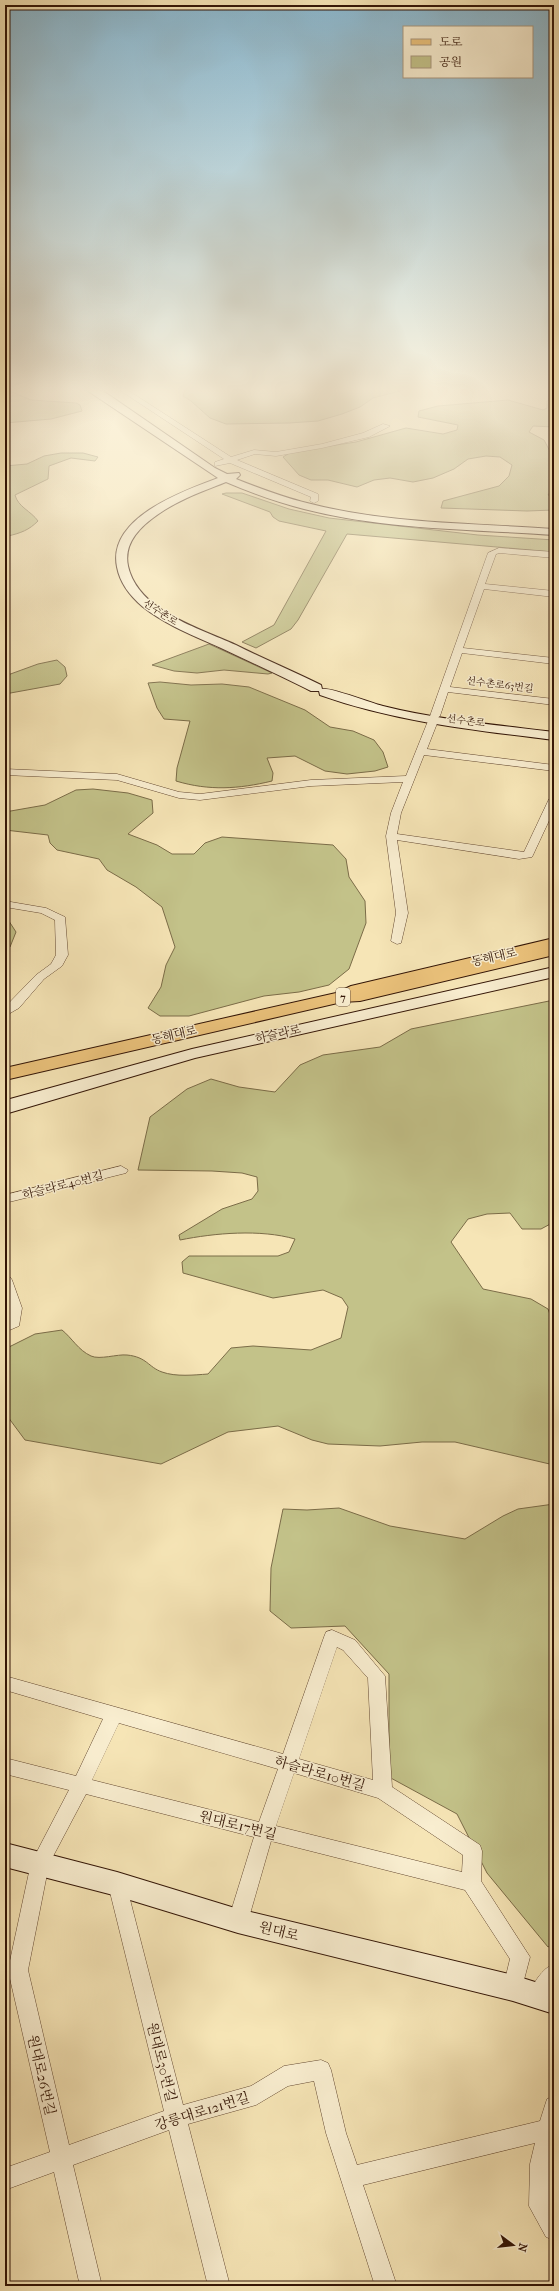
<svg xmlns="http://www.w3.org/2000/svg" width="559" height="2291" font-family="'IM FELL French Canon','Noto Serif KR',serif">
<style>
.green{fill:#c3c289;stroke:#7b6c48}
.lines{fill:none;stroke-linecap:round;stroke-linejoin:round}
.street-casing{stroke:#644932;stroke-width:1}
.secondary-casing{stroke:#331506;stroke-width:2}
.primary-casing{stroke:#331506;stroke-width:2}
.street{fill:#f9eed0;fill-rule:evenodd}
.secondary{fill:#f9eed0;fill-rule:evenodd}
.primary{fill:#ebc27b;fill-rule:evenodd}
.labels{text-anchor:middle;stroke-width:3;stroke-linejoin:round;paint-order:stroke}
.far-street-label{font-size:10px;fill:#331506;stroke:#f9eed0}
.shield{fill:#f9eed0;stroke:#6e5643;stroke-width:1}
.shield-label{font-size:11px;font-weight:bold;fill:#331506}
.street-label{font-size:12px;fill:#331506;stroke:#f9eed0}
.near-street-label{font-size:14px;fill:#331506;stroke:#f9eed0}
</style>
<rect width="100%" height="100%" fill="#f6e5b6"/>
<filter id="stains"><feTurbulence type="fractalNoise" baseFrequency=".005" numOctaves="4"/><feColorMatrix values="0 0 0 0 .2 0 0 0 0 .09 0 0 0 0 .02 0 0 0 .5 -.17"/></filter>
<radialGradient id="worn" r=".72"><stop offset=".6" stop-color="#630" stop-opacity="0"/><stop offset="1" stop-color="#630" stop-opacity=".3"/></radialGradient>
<path class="green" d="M 201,387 L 415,387 L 373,398 L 360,407 L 342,414 L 318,421 L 289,423 L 226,424 L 210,418 L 191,401 L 183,396 L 185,390 Z
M 5,389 L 31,400 L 76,403 L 80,405 L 82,411 L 51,419 L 5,423 Z
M 554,398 L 554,427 L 533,426 L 529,432 L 544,440 L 554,459 L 554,486 L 548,495 L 554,498 L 554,510 L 527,511 L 441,508 L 443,501 L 499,486 L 509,476 L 512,465 L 500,457 L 486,456 L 468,459 L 454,469 L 433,478 L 413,482 L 390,478 L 374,480 L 357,487 L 328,480 L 311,480 L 299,475 L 283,457 L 291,452 L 356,442 L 406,428 L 443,434 L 457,430 L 458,425 L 418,417 L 419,411 L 438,406 L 508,400 L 543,410 L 547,408 L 547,401 Z
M 61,453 L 83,453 L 98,457 L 95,461 L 71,458 L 49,466 L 48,479 L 15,495 C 18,507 31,511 38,521 C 29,530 21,533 8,536 L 5,534 L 5,466 L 27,464 L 44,456 Z
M 226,493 L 242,493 L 289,509 L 329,518 L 478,535 L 554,540 L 554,552 L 347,534 L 298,620 L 291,629 L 256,648 L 242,642 L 274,625 L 326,531 L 279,521 L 273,517 L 270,512 L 222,494 Z
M 209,644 L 272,673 L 268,674 L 224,670 L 197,673 L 174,671 L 152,665 Z
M 57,660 L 65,667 L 67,676 L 60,684 L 5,694 L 5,676 L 38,664 Z
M 160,682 L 191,685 L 222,684 L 249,687 L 305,710 L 330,727 L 353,731 L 374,740 L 383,752 L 388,767 L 375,771 L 347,774 L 325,771 L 295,756 L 267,758 L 273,773 L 272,781 C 239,789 209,791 176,781 L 177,768 L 190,721 L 164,719 L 157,708 L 148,683 Z
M 93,789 L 128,793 L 152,800 L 153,813 L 128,834 L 157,845 L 172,854 L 194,854 L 205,843 L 222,837 L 333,845 L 346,859 L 349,877 L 365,901 L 366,923 L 349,969 L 329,985 L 299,992 L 264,996 L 189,1016 L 160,1016 L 148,1008 L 161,987 L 166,965 L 175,947 L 162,907 L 136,887 L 107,870 L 99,859 L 57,850 L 50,843 L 48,835 L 5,830 L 5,812 L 45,805 L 76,790 Z
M 5,915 L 16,932 L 10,947 L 5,950 Z
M 554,1000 L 554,1222 L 541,1229 L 522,1229 L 510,1213 L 487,1214 L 468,1219 L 451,1242 L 483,1289 L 531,1299 L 548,1309 L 554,1325 L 554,1465 L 455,1442 L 422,1442 L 380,1446 L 328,1444 L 312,1440 L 278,1426 L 228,1432 L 161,1464 L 25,1440 L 5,1413 L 5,1349 L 35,1334 L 62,1330 C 72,1338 78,1350 91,1356 C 100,1360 117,1354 127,1355 C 147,1357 148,1367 162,1372 C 176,1377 194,1375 208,1374 L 231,1348 L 253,1346 L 311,1350 L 341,1338 L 348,1307 L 342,1298 L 323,1290 L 273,1298 L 183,1273 L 182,1262 L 189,1256 L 278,1256 L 289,1252 L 295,1239 C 260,1229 215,1233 180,1240 L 179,1235 L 222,1209 L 252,1199 L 258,1191 L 257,1177 L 242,1173 L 212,1171 L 138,1170 L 150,1117 L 187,1089 L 211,1079 L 239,1087 L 275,1092 L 300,1065 L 323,1055 L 380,1047 L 411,1029 Z
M 554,1504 L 554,1944 L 548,1947 L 487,1873 L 457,1814 L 389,1777 L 389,1674 L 345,1626 L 291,1628 L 270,1611 L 271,1568 L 283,1509 L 307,1510 L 339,1508 L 390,1526 L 465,1539 L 503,1516 L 518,1509 Z"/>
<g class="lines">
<g class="street-casing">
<path id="street" d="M 163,387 L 129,391 L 231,457 L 254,450 L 276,452 L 322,444 L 363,433 L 383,424 L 390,426 L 369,437 L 322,448 L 276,456 L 255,454 L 237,460 L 318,494 L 318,501 L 314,503 L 310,501 L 311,497 L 230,463 L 215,466 L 215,462 L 224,459 L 118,389 L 121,387 Z
M 170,387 L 179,387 L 176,389 Z
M 499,548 L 554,552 L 554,558 L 500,553 L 496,554 L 485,584 L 554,591 L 554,597 L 484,589 L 463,648 L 554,658 L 554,664 L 462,653 L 450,687 L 554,699 L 554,705 L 448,692 L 440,716 L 436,719 L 438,721 L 427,749 L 554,765 L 554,771 L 424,755 L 401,813 L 397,834 L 524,852 L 549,799 L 554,796 L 554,810 L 533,855 L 532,857 L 519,859 L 397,840 L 408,913 L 401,943 L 397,944 L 391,941 L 396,913 L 386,836 L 391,813 L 403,782 L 311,786 L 200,800 L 179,798 L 117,780 L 5,775 L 5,769 L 117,774 L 179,792 L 200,794 L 311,780 L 406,776 L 428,721 L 432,718 L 430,716 L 488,553 Z
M 5,901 L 46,908 L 65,917 L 68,955 L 62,966 L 44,979 L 19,1008 L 5,1016 L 5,1007 L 36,975 L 51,964 L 56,955 L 55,920 L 41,913 L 5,907 Z
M 121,1166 L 128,1170 L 126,1173 L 5,1203 L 5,1195 Z
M 5,1275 L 10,1277 L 12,1280 L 22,1308 L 19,1326 L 5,1332 L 8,1308 L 5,1300 Z
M 332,1630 L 355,1640 L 385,1676 L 392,1787 L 480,1845 L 482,1851 L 481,1881 L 530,1957 L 520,1995 L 513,1998 L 506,1995 L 503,1988 L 510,1959 L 465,1890 L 271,1841 L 248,1921 L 245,1927 L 238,1930 L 231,1927 L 228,1921 L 254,1837 L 86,1794 L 49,1864 L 28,1970 L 69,2145 L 164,2111 L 108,1884 L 110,1878 L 117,1875 L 124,1878 L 126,1884 L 183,2105 L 251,2086 L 284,2066 L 321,2060 L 328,2063 L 331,2070 L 346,2133 L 357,2165 L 540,2121 L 547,2099 L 554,2096 L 554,2149 L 550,2164 L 551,2204 L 554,2209 L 554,2240 L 546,2237 L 529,2206 L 530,2164 L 535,2143 L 363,2185 L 397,2286 L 375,2286 L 326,2133 L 314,2081 L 288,2086 L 256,2105 L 188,2124 L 230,2286 L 208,2286 L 169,2130 L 73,2165 L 102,2286 L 80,2286 L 54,2172 L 5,2190 L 5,2168 L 50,2152 L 8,1970 L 31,1863 L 69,1790 L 5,1774 L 5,1758 L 76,1776 L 103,1719 L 5,1690 L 5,1676 L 283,1754 L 324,1637 L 326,1632 ZM 337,1647 L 343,1650 L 368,1678 L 373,1780 L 299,1759 ZM 119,1723 L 278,1769 L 259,1822 L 92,1780 ZM 294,1773 L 378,1798 L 463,1855 L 462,1872 L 276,1826 Z
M 554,1964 C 554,1980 556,1998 538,2006 L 531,2003 L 528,1996 C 533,1984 542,1968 554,1964 Z"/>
</g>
<g class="secondary-casing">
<path id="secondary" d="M 82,387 L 95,387 L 109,395 L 215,468 L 227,474 L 239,473 L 240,475 L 236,479 C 259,488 282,497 307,503 C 387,524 472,523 554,529 L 554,535 C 471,529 385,530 304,509 C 277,502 252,493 226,482 C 204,491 180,499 160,513 C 142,525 123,542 128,566 C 138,611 199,628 236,645 C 264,659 293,671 321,685 L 322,689 C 330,687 371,703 383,706 C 439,720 497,725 554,732 L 554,740 C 474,730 396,722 320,695 L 319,691 L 311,691 C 281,676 251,662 221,648 C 194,636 166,625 143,607 C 130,596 120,583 117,567 C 107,518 183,491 218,478 Z
M 554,967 L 554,977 L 195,1058 L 5,1114 L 5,1101 L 10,1099 L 192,1049 Z
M 5,1843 L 117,1872 L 238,1909 L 513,1975 L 554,1988 L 554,2014 L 513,2001 L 238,1933 L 117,1896 L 5,1867 Z"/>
</g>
<g class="primary-casing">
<path id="primary" d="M 554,938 L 554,955 L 360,1001 L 342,1002 L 5,1080 L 5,1068 L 336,993 L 351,986 Z"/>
</g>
<use href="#street" class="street"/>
<use href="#secondary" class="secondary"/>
<use href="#primary" class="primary"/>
</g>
<linearGradient id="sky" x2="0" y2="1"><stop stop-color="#8ab8d0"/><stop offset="0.55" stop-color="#fbf3de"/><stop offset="1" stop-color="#fbf3de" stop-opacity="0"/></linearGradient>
<rect width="559" height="708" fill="url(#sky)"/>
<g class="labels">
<g class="far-street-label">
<text transform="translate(161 612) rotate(33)" y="4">선수촌로</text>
<text transform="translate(500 684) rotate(7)" y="4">선수촌로63번길</text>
<text transform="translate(466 720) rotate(7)" y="4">선수촌로</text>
</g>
<rect class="shield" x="336" y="988" width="14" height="18" rx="3"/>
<g class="shield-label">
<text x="343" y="1001">7</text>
</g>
<g class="street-label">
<text transform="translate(494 957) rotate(-13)" y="4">동해대로</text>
<text transform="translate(278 1034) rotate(-13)" y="4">하슬라로</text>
<text transform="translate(174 1035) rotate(-13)" y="4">동해대로</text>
<text transform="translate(63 1185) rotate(-14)" y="4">하슬라로40번길</text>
</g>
<g class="near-street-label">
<text transform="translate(320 1773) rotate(16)" y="5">하슬라로10번길</text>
<text transform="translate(238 1825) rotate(14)" y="5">원대로17번길</text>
<text transform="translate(279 1931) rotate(14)" y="5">원대로</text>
<text transform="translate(162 2062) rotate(76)" y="5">원대로30번길</text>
<text transform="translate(42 2075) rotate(77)" y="5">원대로26번길</text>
<text transform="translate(202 2111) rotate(-17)" y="5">강릉대로121번길</text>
</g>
</g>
<rect width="559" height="2291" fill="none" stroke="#f6e5b6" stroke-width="20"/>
<rect x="6" y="6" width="547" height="2279" fill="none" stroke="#331506" stroke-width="2"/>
<rect x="10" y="10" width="539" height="2271" fill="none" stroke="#331506"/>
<rect x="403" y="26" width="130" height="52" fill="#f9eed0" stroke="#aa977f"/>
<rect x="411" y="39" width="20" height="6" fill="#ebc27b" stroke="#aa977f"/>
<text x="439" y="46" font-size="12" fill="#331506">도로</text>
<rect x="411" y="56" width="20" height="12" fill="#c3c289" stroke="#aa977f"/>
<text x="439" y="66" font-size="12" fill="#331506">공원</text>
<g transform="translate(513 2245) rotate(105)" stroke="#f9eed0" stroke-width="3" paint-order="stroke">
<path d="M0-3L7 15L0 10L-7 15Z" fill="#331506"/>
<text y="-6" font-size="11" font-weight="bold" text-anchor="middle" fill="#331506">N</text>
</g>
<rect width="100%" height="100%" filter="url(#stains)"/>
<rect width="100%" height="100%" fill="url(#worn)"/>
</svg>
